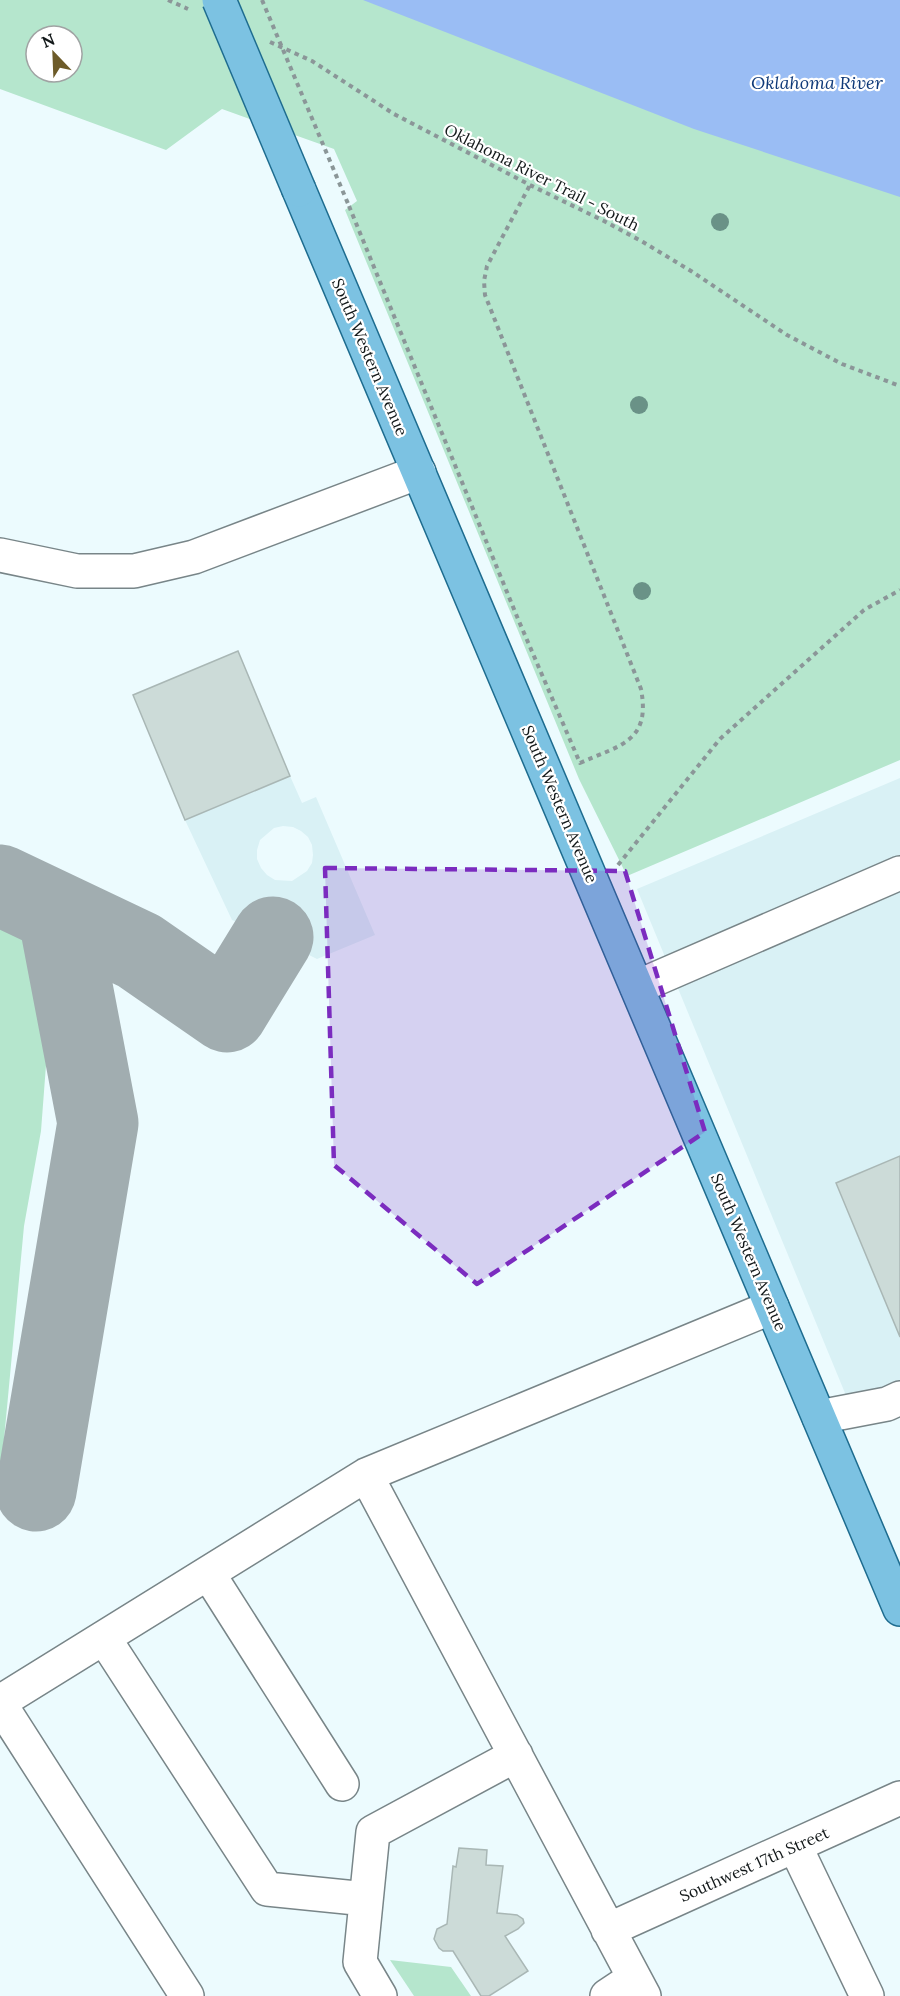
<svg xmlns="http://www.w3.org/2000/svg" width="900" height="1996" font-family="Lora,serif">
<style>
.built{fill:#d9f1f5;fill-rule:evenodd}
.green{fill:#b5e6cd;fill-rule:evenodd}
.water{fill:#9abdf4}
.lines{fill:none;stroke-linecap:round;stroke-linejoin:round}
.taxiway{stroke:#a1adb0;stroke-width:81}
.building{fill:#ccdbd8;stroke:#a9b7b5;stroke-width:1.5}
.minor-casing{stroke:#788588;stroke-width:36}
.major-casing{stroke:#1e6c8f;stroke-width:36}
.path{stroke:#8b9698;stroke-width:4;stroke-dasharray:4.5 4.5;stroke-linecap:butt}
.minor{stroke:#fff;stroke-width:33}
.major{stroke:#7cc2e2;stroke-width:33}
.major-bridge-casing{stroke:#1e6c8f;stroke-width:36;stroke-linecap:butt}
.path-bridge{stroke:#8b9698;stroke-width:4;stroke-dasharray:4.5 4.5;stroke-linecap:butt}
.major-bridge{stroke:#7cc2e2;stroke-width:33}
.tree{fill:#6a9287}
.marked{fill:#7b2cbf;fill-opacity:0.2;stroke:#7b2cbf;stroke-width:4.5;stroke-dasharray:12 8;stroke-linejoin:round}
.labels{text-anchor:middle;stroke-width:4.5;stroke-linejoin:round;paint-order:stroke}
.street-label{font-size:16px;fill:#121819;stroke:#fff}
.water-label{font-size:18px;font-style:italic;fill:#0f3a79;stroke:#fff}
</style>
<rect width="100%" height="100%" fill="#ecfbfe"/>
<path class="built" d="M 290,776 L 302,803 L 316,797 L 375,935 L 317,959 L 273,937 L 232,920 L 185,820 ZM 283,826 L 293,827 L 301,831 L 308,837 L 312,845 L 313,855 L 312,863 L 307,871 L 292,881 L 275,880 L 267,875 L 261,868 L 257,859 L 257,850 L 260,840 L 274,828 Z
M 900,778 L 900,1410 L 859,1427 L 637,889 Z"/>
<path class="green" d="M 0,0 L 900,0 L 900,760 L 627,876 L 579,779 L 345,210 L 357,201 L 334,149 L 222,109 L 166,150 L 0,89 ZM 36,36 L 72,36 L 72,72 L 36,72 Z
M 0,912 L 31,927 L 54,960 L 41,1131 L 24,1226 L 0,1482 Z
M 390,1960 L 451,1967 L 471,1996 L 414,1996 Z"/>
<path class="water" d="M 363,0 L 900,0 L 900,197 L 694,129 Z"/>
<g class="lines">
<path class="taxiway" d="M 0,885 L 139,951 L 227,1012 L 273,937
M 36,1491 L 98,1123 L 58,913"/>
</g>
<path class="building" d="M 238,651 L 290,776 L 185,820 L 133,695 Z
M 900,1156 L 900,1337 L 836,1183 Z
M 459,1848 L 487,1850 L 486,1865 L 503,1866 L 497,1913 L 517,1915 L 523,1919 L 524,1923 L 518,1929 L 505,1936 L 528,1971 L 489,1996 L 481,1996 L 453,1951 L 443,1951 L 439,1948 L 434,1939 L 437,1929 L 447,1924 L 453,1866 L 456,1867 Z"/>
<g class="lines">
<g class="minor-casing">
<path id="minor" d="M 0,555 L 77,571 L 134,571 L 194,557 L 419,472
M 637,987 L 900,873
M 819,1417 L 887,1404 L 900,1398
M 366,1475 L 644,1996
M 208,1573 L 342,1784
M 104,1638 L 267,1889 L 366,1899
M 0,1702 L 366,1475 L 772,1307
M 0,1704 L 187,1996
M 795,1846 L 867,1996
M 608,1930 L 900,1798
M 380,1996 L 360,1962 L 373,1832 L 516,1755
M 607,1996 L 634,1978"/>
</g>
<g class="major-casing">
<path id="major" d="M 299,190 L 900,1609"/>
</g>
<path class="path" d="M 168,0 L 188,9
M 270,42 L 312,61 L 394,114 L 530,185 L 604,221 L 643,242 L 691,271 L 787,335 L 842,364 L 900,386
M 349,206 L 518,619 L 580,763 C 620,745 651,742 641,689 L 485,295 L 484,281 L 487,266 L 530,185
M 618,865 L 720,739 L 864,610 L 900,590"/>
<use href="#minor" class="minor"/>
<use href="#major" class="major"/>
<g class="major-bridge-casing">
<path id="major-bridge" d="M 219,0 L 299,190"/>
</g>
<path class="path-bridge" d="M 262,0 L 349,206"/>
<use href="#major-bridge" class="major-bridge"/>
</g>
<g class="tree">
<circle cx="720" cy="222" r="9"/>
<circle cx="639" cy="405" r="9"/>
<circle cx="642" cy="591" r="9"/>
</g>
<path class="marked" d="M 325,868 L 625,871 L 705,1132 L 477,1284 L 334,1165 Z"/>
<g class="labels">
<g class="street-label">
<text transform="translate(542 177) rotate(27)" y="6">Oklahoma River Trail - South</text>
<text transform="translate(370 357) rotate(67)" y="6">South Western Avenue</text>
<text transform="translate(560 804) rotate(67)" y="6">South Western Avenue</text>
<text transform="translate(749 1252) rotate(67)" y="6">South Western Avenue</text>
<text transform="translate(754 1864) rotate(-24)" y="6">Southwest 17th Street</text>
</g>
<g class="water-label">
<text x="817" y="89">Oklahoma River</text>
</g>
</g>
<g transform="translate(54 54) rotate(337)"><circle r="28" fill="#ffffff" stroke="#a0a3a3" stroke-width="1.5"/>
<path d="M0-4.5L10 22L0 15L-10 22Z" fill="#6d5b29"/>
<text y="-9" font-size="16" font-weight="bold" text-anchor="middle" fill="#121819">N</text>
</g>
</svg>
